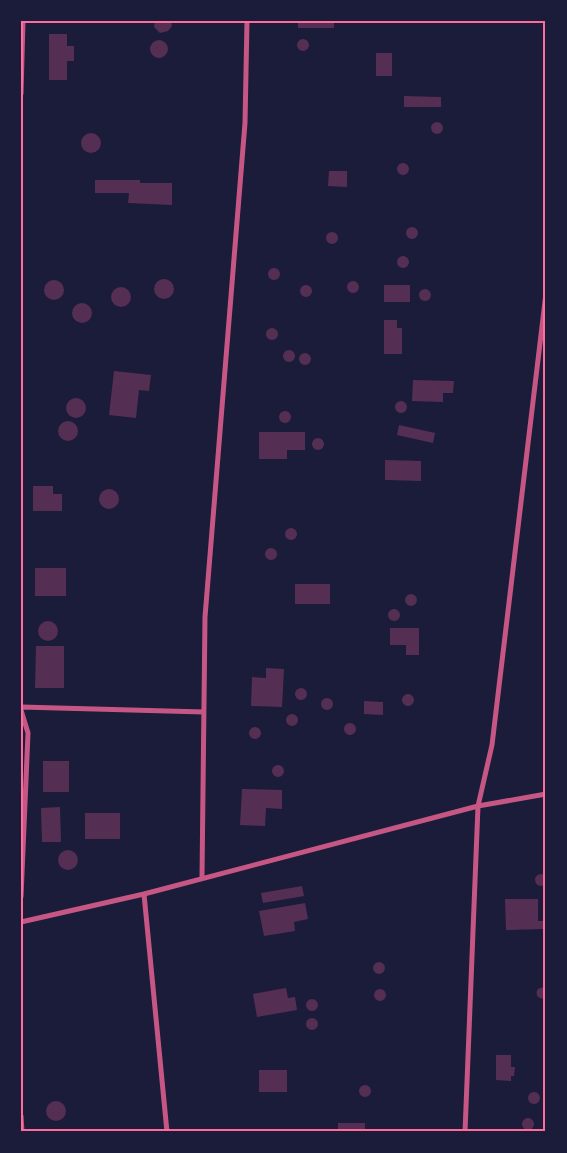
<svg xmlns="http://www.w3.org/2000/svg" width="567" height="1153" font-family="'Nunito Sans',sans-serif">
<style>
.building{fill:#542f53}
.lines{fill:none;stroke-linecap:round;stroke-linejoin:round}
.minor{stroke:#c65784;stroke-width:5}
.neatline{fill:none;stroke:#ff6b9d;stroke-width:2}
</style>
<rect width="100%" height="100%" fill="#1b1b3a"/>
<path class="building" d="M 155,21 L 171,21 L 172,26 L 168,31 L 160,33 L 154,27 Z
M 298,21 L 334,21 L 334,28 L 298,28 Z
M 49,34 L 67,34 L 67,46 L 74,46 L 74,61 L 67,61 L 67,80 L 49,80 Z
M297 45a6 6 0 1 1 12 0a6 6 0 1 1-12 0Z
M150 49a9 9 0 1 1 18 0a9 9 0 1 1-18 0Z
M 376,53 L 392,53 L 392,76 L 376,76 Z
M 404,96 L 441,97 L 441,107 L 404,107 Z
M431 128a6 6 0 1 1 12 0a6 6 0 1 1-12 0Z
M81 143a10 10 0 1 1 20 0a10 10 0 1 1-20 0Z
M397 169a6 6 0 1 1 12 0a6 6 0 1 1-12 0Z
M 329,171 L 347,171 L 347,187 L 328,186 Z
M 95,180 L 140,180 L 140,183 L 172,183 L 172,205 L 128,203 L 129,193 L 95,193 Z
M406 233a6 6 0 1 1 12 0a6 6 0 1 1-12 0Z
M326 238a6 6 0 1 1 12 0a6 6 0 1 1-12 0Z
M397 262a6 6 0 1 1 12 0a6 6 0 1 1-12 0Z
M268 274a6 6 0 1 1 12 0a6 6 0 1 1-12 0Z
M154 289a10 10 0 1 1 20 0a10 10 0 1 1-20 0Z
M44 290a10 10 0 1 1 20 0a10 10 0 1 1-20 0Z
M347 287a6 6 0 1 1 12 0a6 6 0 1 1-12 0Z
M300 291a6 6 0 1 1 12 0a6 6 0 1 1-12 0Z
M 384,285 L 410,285 L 410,302 L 384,302 Z
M111 297a10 10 0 1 1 20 0a10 10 0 1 1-20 0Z
M419 295a6 6 0 1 1 12 0a6 6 0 1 1-12 0Z
M72 313a10 10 0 1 1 20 0a10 10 0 1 1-20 0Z
M 384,320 L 397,320 L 397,328 L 402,328 L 402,354 L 384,354 Z
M266 334a6 6 0 1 1 12 0a6 6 0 1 1-12 0Z
M283 356a6 6 0 1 1 12 0a6 6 0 1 1-12 0Z
M299 359a6 6 0 1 1 12 0a6 6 0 1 1-12 0Z
M 114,371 L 151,375 L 149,391 L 139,390 L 136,418 L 109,415 Z
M 413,380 L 454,381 L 453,393 L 443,393 L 443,402 L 412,401 Z
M66 408a10 10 0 1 1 20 0a10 10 0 1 1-20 0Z
M395 407a6 6 0 1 1 12 0a6 6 0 1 1-12 0Z
M279 417a6 6 0 1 1 12 0a6 6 0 1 1-12 0Z
M58 431a10 10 0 1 1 20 0a10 10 0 1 1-20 0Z
M 399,425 L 435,433 L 433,443 L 397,435 Z
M 259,432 L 305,432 L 305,450 L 287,450 L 287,459 L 259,459 Z
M312 444a6 6 0 1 1 12 0a6 6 0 1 1-12 0Z
M 385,460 L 421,461 L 421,481 L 385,480 Z
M 33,486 L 53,486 L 53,494 L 62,494 L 62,511 L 33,511 Z
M99 499a10 10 0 1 1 20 0a10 10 0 1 1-20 0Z
M285 534a6 6 0 1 1 12 0a6 6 0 1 1-12 0Z
M265 554a6 6 0 1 1 12 0a6 6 0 1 1-12 0Z
M 35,568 L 66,568 L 66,596 L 35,596 Z
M 295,584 L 330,584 L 330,604 L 295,604 Z
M405 600a6 6 0 1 1 12 0a6 6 0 1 1-12 0Z
M388 615a6 6 0 1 1 12 0a6 6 0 1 1-12 0Z
M38 631a10 10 0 1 1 20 0a10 10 0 1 1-20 0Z
M 390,628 L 419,628 L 419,655 L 406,655 L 406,645 L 390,645 Z
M 36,646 L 64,646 L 64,688 L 35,688 Z
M 266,668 L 284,669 L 282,707 L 251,706 L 252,677 L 266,678 Z
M295 694a6 6 0 1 1 12 0a6 6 0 1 1-12 0Z
M402 700a6 6 0 1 1 12 0a6 6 0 1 1-12 0Z
M321 704a6 6 0 1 1 12 0a6 6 0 1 1-12 0Z
M 364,701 L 383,702 L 383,715 L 364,714 Z
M286 720a6 6 0 1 1 12 0a6 6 0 1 1-12 0Z
M344 729a6 6 0 1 1 12 0a6 6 0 1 1-12 0Z
M249 733a6 6 0 1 1 12 0a6 6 0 1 1-12 0Z
M 43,761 L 69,761 L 69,792 L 43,792 Z
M272 771a6 6 0 1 1 12 0a6 6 0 1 1-12 0Z
M 242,789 L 282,790 L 282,809 L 266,808 L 265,826 L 240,825 Z
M 60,807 L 61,842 L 42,842 L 41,808 Z
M 85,813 L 120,813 L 120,839 L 85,839 Z
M58 860a10 10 0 1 1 20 0a10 10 0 1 1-20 0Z
M535 880a6 6 0 1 1 12 0a6 6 0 1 1-12 0Z
M 302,886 L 304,896 L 263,903 L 261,893 Z
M 505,899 L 538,899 L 538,921 L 543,921 L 543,929 L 506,930 Z
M 305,903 L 308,919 L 294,922 L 295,931 L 264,936 L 259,911 Z
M373 968a6 6 0 1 1 12 0a6 6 0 1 1-12 0Z
M536.5 993a5.5 5.5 0 1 1 11 0a5.5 5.5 0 1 1-11 0Z
M 286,988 L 288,998 L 295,997 L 297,1010 L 257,1017 L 253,994 Z
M374 995a6 6 0 1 1 12 0a6 6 0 1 1-12 0Z
M306 1005a6 6 0 1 1 12 0a6 6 0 1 1-12 0Z
M306 1024a6 6 0 1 1 12 0a6 6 0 1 1-12 0Z
M 496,1055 L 511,1055 L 511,1067 L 515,1067 L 514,1076 L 511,1076 L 511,1081 L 496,1080 Z
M 259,1070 L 287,1070 L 287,1092 L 259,1092 Z
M359 1091a6 6 0 1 1 12 0a6 6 0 1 1-12 0Z
M528 1098a6 6 0 1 1 12 0a6 6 0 1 1-12 0Z
M46 1111a10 10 0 1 1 20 0a10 10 0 1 1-20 0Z
M522 1124a6 6 0 1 1 12 0a6 6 0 1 1-12 0Z
M 338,1123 L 365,1123 L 365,1132 L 338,1132 Z"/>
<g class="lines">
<path class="minor" d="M 21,94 L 23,21
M 21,707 L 204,712
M 21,710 L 28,733 L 21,897
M 202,877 L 205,617 L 245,123 L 247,21
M 144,894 L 167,1132
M 21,922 L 144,894 L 478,806 L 546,794
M 21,1116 L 22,1132
M 465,1132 L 478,806 L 492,745 L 546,293"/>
</g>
<rect width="567" height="1153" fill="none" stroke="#1b1b3a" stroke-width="45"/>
<rect x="22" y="22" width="522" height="1108" class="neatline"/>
</svg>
